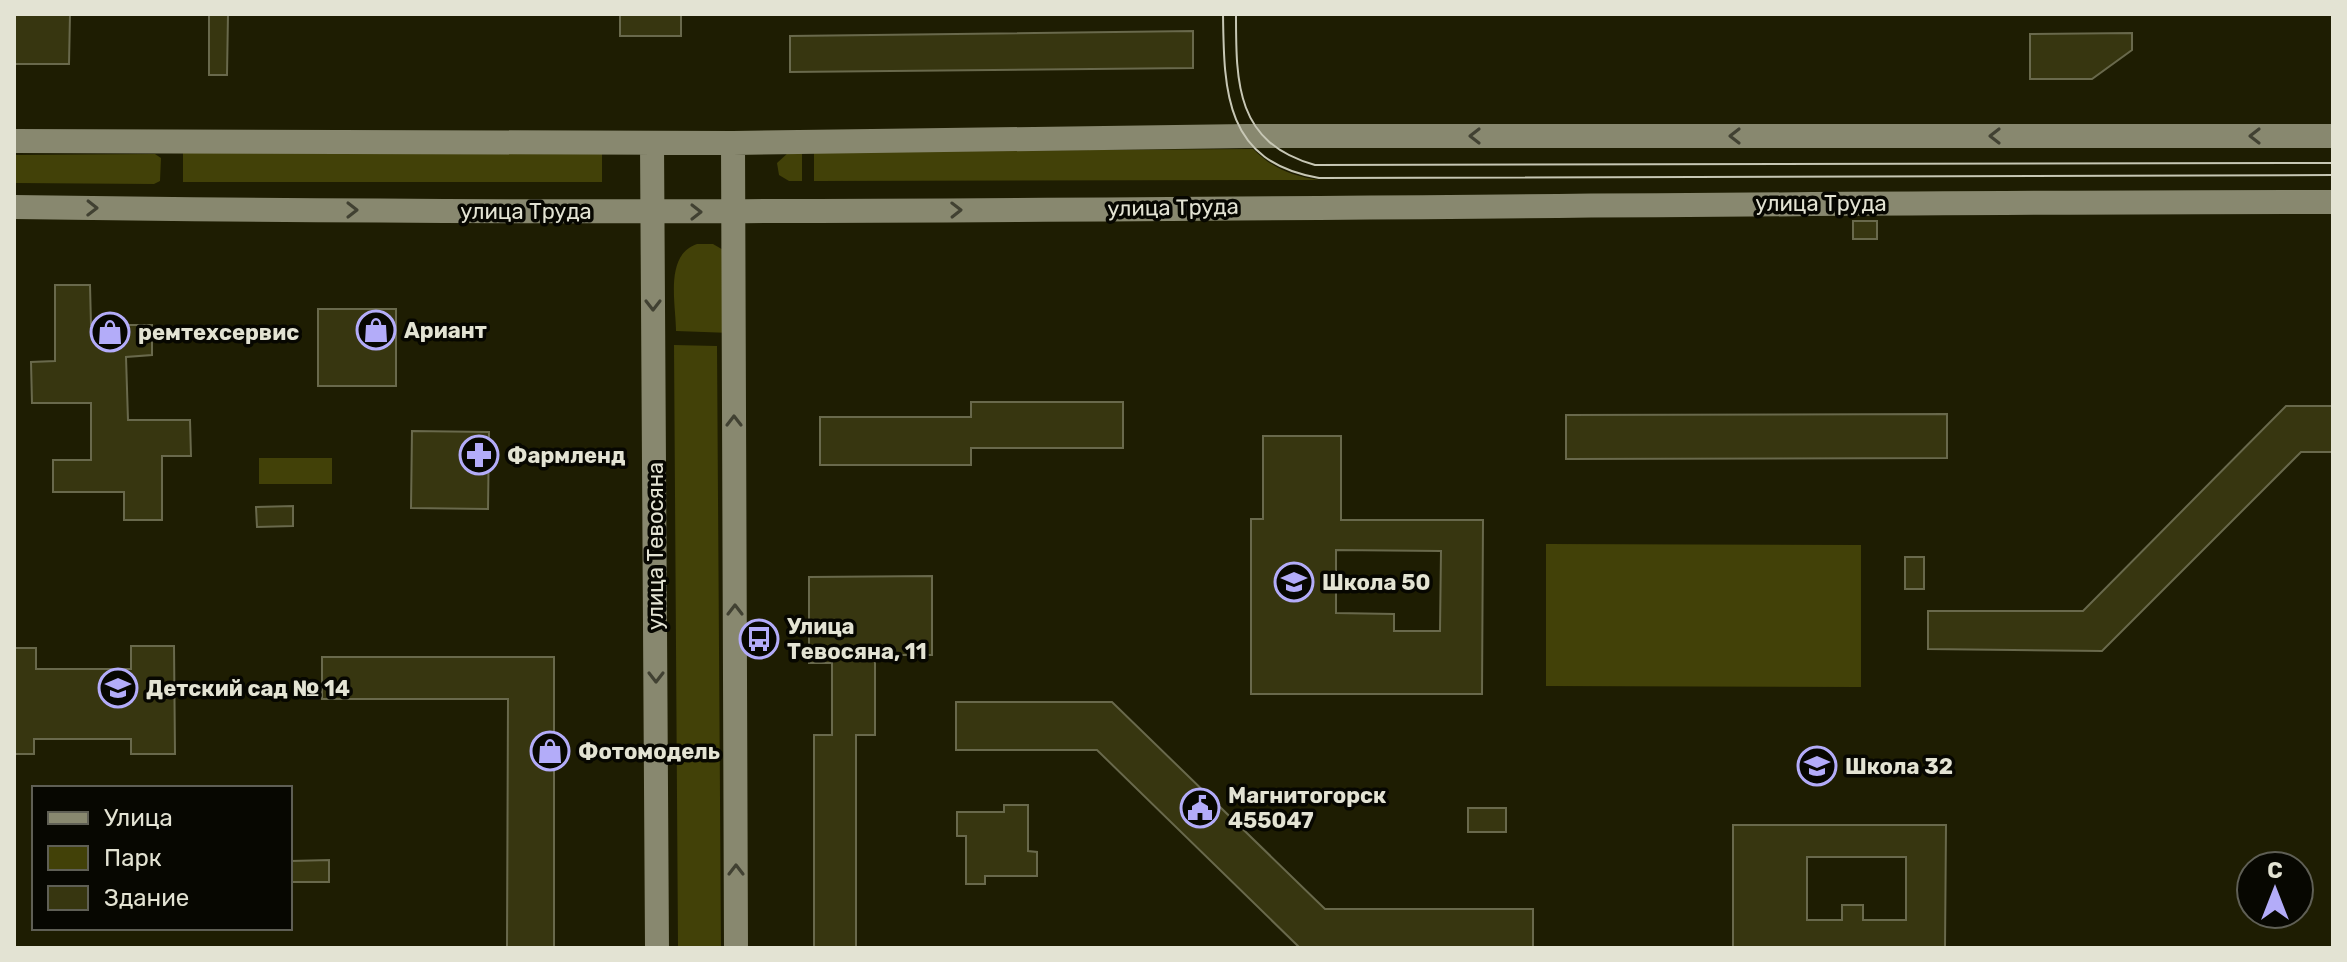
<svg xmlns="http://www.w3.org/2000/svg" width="2347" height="962" font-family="Rubik,sans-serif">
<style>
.green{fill:#424108}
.building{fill:#373610;stroke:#69694c;stroke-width:2;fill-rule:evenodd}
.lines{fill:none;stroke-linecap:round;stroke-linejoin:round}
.major{stroke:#88886f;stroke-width:24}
.tram{stroke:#c7c7b5;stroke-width:2}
.oneway{stroke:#414132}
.labels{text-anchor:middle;stroke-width:7;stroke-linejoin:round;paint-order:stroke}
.street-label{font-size:22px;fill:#e3e3d3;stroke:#070701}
.poi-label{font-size:22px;font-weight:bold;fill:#e3e3d3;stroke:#070701;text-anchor:start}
</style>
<rect width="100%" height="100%" fill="#1e1d02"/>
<path class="green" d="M 1253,149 C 1273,169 1292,176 1319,180 L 814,181 L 814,152 Z
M 183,152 L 602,153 L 602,182 L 183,182 Z
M 789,152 L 802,152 L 802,181 L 789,181 L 779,175 L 777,163 Z
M 155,154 L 161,158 L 160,181 L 154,184 L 14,183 L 14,155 Z
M 697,244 L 713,244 L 725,251 L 731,333 L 676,331 C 676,304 664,255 697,244 Z
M 674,345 L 717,346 L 721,948 L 678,948 Z
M 259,458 L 332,458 L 332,484 L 259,484 Z
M 1546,544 L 1861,545 L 1861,687 L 1546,686 Z"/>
<path class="building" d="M 14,14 L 70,14 L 69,64 L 14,64 Z
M 209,14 L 228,14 L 227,75 L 209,75 Z
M 620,14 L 681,14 L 681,36 L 620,36 Z
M 1193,31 L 1193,68 L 790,72 L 790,36 Z
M 2132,33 L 2132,50 L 2092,79 L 2030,79 L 2030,34 Z
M 1853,221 L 1877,221 L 1877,239 L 1853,239 Z
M 55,285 L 90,285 L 91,325 L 152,325 L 152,355 L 126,357 L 128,420 L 190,420 L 191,456 L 162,456 L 162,520 L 124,520 L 124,492 L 53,492 L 53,460 L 91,460 L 91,403 L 32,403 L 31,362 L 55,361 Z
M 318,309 L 396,309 L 396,386 L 318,386 Z
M 971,402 L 1123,402 L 1123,448 L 971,448 L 971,465 L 820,465 L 820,417 L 971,417 Z
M 2286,406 L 2333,406 L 2333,452 L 2301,452 L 2102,651 L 1928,649 L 1928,611 L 2083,611 Z
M 1947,414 L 1947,458 L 1566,459 L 1566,415 Z
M 412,431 L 489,432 L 488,509 L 411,508 Z
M 1263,436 L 1341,436 L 1341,520 L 1483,520 L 1482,694 L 1251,694 L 1251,519 L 1263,519 ZM 1336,550 L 1441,551 L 1440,631 L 1394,631 L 1394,614 L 1336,613 Z
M 293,506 L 293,526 L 257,527 L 256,507 Z
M 1905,557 L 1924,557 L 1924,589 L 1905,589 Z
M 932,576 L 932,655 L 875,655 L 875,735 L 856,735 L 856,948 L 814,948 L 814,735 L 832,735 L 832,663 L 809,663 L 809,577 Z
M 131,646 L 174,646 L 175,754 L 131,754 L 131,739 L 34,739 L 34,754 L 14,754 L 14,648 L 36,648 L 36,669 L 131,669 Z
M 322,657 L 554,657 L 554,948 L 507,948 L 508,699 L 322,699 Z
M 956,702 L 1112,702 L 1325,909 L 1533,909 L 1533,948 L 1300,948 L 1097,750 L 956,750 Z
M 1004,805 L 1028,805 L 1028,851 L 1037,852 L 1037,876 L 985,876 L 985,884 L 966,884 L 966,836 L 957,836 L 957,812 L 1004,812 Z
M 1468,808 L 1506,808 L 1506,832 L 1468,832 Z
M 1733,825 L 1946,825 L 1945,948 L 1733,948 ZM 1807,857 L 1906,857 L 1906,920 L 1863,920 L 1863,905 L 1842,905 L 1842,920 L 1807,920 Z
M 329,860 L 329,882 L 291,882 L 291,861 Z"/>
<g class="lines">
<path class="major" d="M 14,141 L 733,143 L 1246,136 L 2333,136
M 652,143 L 657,948
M 733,143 L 736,948
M 14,207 C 787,219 1560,202 2333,202"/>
<path class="tram" d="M 1223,14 C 1224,93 1225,162 1319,178 L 2333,175
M 1236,14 C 1236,84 1236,143 1315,165 L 2333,163"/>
</g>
<defs><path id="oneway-chevron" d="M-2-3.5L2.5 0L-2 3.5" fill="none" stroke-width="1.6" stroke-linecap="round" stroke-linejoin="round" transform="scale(2)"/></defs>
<g class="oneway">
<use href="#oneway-chevron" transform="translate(1475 136) rotate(180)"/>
<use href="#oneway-chevron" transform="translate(1735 136) rotate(180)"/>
<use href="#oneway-chevron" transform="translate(1995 136) rotate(180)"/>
<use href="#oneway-chevron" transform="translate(2255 136) rotate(180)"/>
<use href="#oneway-chevron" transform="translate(92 208) rotate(1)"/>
<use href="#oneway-chevron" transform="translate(352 210)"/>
<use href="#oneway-chevron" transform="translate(956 210) rotate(-1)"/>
<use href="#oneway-chevron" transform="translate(696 212)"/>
<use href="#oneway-chevron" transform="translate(653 305) rotate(90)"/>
<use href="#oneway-chevron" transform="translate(734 421) rotate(-90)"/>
<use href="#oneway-chevron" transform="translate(735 610) rotate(-90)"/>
<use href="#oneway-chevron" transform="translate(656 677) rotate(90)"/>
<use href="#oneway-chevron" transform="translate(736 870) rotate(-90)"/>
</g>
<defs>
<g id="shop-ring" transform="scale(2)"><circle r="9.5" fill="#070701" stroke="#b3acf9" stroke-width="1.5"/><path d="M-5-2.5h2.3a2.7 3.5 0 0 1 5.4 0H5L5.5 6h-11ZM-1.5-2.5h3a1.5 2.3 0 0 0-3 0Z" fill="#b3acf9"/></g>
<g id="pharmacy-ring" transform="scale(2)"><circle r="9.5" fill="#070701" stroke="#b3acf9" stroke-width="1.5"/><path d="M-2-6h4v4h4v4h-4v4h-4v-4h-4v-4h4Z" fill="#b3acf9"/></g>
<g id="school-ring" transform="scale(2)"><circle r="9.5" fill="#070701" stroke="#b3acf9" stroke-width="1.5"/><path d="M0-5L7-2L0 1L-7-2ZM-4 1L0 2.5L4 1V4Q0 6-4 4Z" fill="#b3acf9"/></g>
<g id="bus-ring" transform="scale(2)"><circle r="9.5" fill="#070701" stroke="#b3acf9" stroke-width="1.5"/><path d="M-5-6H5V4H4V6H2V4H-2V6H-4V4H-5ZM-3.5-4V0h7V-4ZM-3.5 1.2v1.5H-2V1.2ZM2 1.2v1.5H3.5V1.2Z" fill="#b3acf9"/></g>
<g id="civic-ring" transform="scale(2)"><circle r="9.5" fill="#070701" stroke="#b3acf9" stroke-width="1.5"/><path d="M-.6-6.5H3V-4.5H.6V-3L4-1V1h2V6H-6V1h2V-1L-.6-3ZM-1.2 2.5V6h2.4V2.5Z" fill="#b3acf9"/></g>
</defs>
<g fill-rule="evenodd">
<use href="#shop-ring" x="376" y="330"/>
<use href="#shop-ring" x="110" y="332"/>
<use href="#pharmacy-ring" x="479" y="455"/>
<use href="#school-ring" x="1294" y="582"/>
<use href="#bus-ring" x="759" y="639"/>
<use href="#school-ring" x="118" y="688"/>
<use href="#shop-ring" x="550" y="751"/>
<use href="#school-ring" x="1817" y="766"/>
<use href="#civic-ring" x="1200" y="808"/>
</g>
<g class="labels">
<g class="street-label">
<text x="1821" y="211">улица Труда</text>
<text transform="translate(1173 207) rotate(-1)" y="8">улица Труда</text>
<text x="526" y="219">улица Труда</text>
<text transform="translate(655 546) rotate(-90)" y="8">улица Тевосяна</text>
</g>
<g class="poi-label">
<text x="404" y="338">Ариант</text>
<text x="138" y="340">ремтехсервис</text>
<text x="507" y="463">Фармленд</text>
<text x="1322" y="590">Школа 50</text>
<text x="787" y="634">Улица<tspan x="787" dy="25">Тевосяна, 11</tspan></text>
<text x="146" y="696">Детский сад № 14</text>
<text x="578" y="759">Фотомодель</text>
<text x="1845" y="774">Школа 32</text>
<text x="1228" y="803">Магнитогорск<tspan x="1228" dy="25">455047</tspan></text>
</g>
</g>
<rect width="2347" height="962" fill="none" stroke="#e3e3d3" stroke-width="32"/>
<rect x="32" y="786" width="260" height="144" fill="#070701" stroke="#5f5f55" stroke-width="2"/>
<rect x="48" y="812" width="40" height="12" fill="#88886f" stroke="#5f5f55" stroke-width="2"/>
<text x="104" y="826" font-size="24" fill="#e3e3d3">Улица</text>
<rect x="48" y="846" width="40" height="24" fill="#424108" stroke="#5f5f55" stroke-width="2"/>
<text x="104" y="866" font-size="24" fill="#e3e3d3">Парк</text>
<rect x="48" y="886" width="40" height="24" fill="#373610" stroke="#5f5f55" stroke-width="2"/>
<text x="104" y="906" font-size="24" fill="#e3e3d3">Здание</text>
<g transform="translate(2275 890)"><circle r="38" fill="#070701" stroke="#5f5f55" stroke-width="2"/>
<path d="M0-6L14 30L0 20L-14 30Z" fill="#b3acf9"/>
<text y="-12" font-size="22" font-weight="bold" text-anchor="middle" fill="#e3e3d3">С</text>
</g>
</svg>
